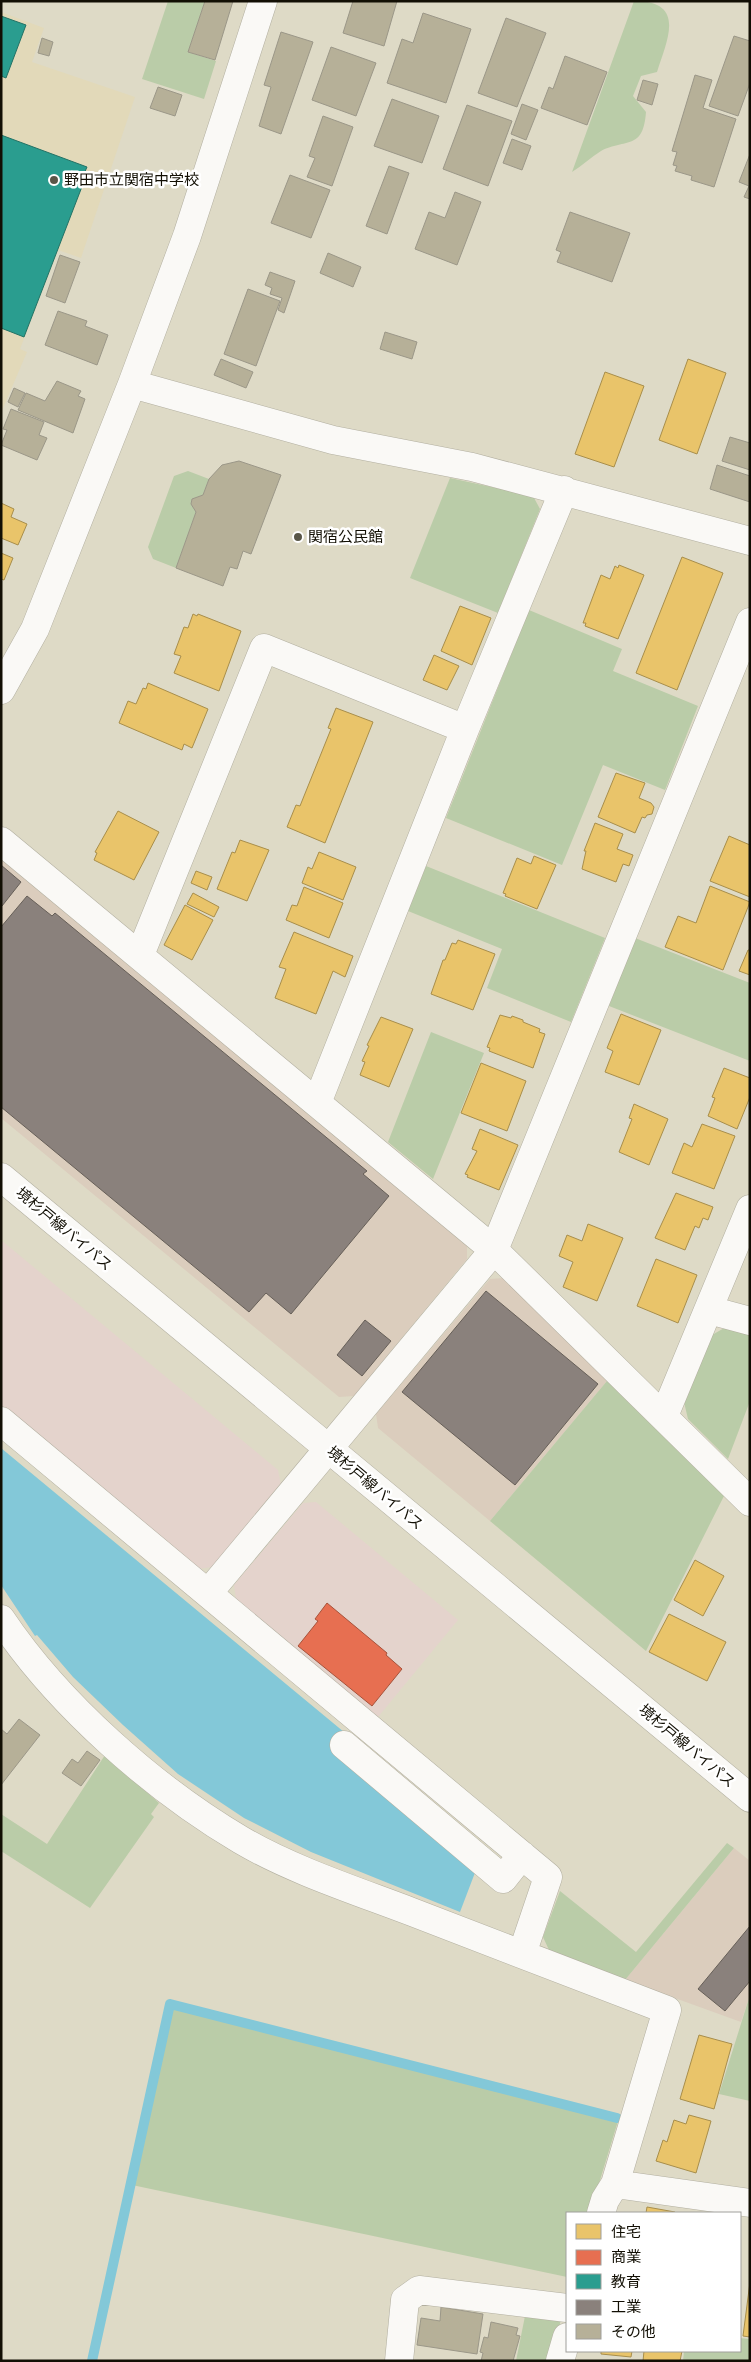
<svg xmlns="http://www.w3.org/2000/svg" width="751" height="2362" font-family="Commissioner,'Noto Sans JP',sans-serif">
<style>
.commercial{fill:#e4d3cc}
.industrial{fill:#dbcdbd}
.built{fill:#e2d9b9}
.green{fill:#bacca8}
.water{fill:#83c8d8}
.homes{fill:#e9c46a;stroke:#a88e4b}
.shops{fill:#e76f51;stroke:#a7523a}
.schools{fill:#2a9d8f;stroke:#237265}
.industry{fill:#8a817c;stroke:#665f58}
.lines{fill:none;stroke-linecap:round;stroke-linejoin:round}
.stream{stroke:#83c8d8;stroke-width:10}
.building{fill:#b6b098;stroke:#9b9788}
.minor-casing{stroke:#b2afa0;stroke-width:29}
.major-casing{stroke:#b2afa0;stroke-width:29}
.minor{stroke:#faf9f6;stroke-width:28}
.major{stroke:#faf9f6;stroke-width:28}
.poi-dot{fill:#595648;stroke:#fff;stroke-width:2}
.labels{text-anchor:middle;stroke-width:5;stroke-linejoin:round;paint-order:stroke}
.poi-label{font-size:15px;fill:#120f04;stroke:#fff;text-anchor:start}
.street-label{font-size:15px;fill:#120f04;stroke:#fff}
</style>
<rect width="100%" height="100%" fill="#dedac6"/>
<path class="commercial" d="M 1,1240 L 278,1470 L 281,1485 L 212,1567 L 198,1569 L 1,1405 Z
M 316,1502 L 458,1620 L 378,1717 L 236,1599 L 234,1585 L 303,1503 Z"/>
<path class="industrial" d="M 1,859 L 467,1245 L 467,1259 L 354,1396 L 339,1397 L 1,1118 Z
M 504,1278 L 607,1381 L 490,1521 L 378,1428 L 376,1414 L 490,1279 Z
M 734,1848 L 750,1861 L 750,1995 L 741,2022 L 625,1980 Z"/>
<path class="built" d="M 1,12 L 44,28 L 32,62 L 135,97 L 81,258 L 58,250 L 20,349 L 27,352 L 1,413 Z"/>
<path class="green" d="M 168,1 L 205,1 L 188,52 L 216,61 L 204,99 L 142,79 Z
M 634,1 C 687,1 667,40 657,72 L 641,76 L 633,96 L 646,112 C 643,151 626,138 601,151 C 591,157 582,166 572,172 Z
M 188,471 L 209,479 L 203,495 L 192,499 L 191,504 L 196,512 L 176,568 L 153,559 L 148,547 L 174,476 Z
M 450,478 L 533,496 L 540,509 L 498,613 L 410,578 Z
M 529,610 L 622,649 L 613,671 L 698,706 L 665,790 L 603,765 L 562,865 L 446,818 Z
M 426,866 L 605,938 L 571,1022 L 487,988 L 502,949 L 408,911 Z
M 635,938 L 750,983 L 750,1061 L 609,1006 Z
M 431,1032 L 484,1053 L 433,1179 L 388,1142 Z
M 726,1327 L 750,1334 L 750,1401 L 728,1459 L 688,1419 L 684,1402 L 712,1335 Z
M 607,1381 L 724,1496 L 646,1651 L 490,1521 Z
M 105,1755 L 159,1803 L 151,1814 L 154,1817 L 90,1908 L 1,1851 L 1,1814 L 47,1844 Z
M 727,1843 L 734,1848 L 625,1980 L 549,1950 L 543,1937 L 560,1891 L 636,1952 Z
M 750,1995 L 750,2101 L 719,2094 Z
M 172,2007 L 618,2121 L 590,2213 L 567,2213 L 567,2277 L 132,2185 Z
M 526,2311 L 563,2313 L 549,2361 L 516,2361 Z
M 740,2338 L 750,2339 L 750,2361 L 683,2361 L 684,2351 L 740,2351 Z"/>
<path class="water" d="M 1,1448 L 350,1737 L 476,1870 L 460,1912 L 311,1852 L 244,1818 L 178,1774 L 123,1725 L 73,1677 L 37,1635 L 35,1636 L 1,1585 Z"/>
<path class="homes" d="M 688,359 L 726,373 L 697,454 L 659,440 Z
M 605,372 L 644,386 L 614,467 L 575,454 Z
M 1,503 L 14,509 L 11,517 L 27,524 L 18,545 L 1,538 Z
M 1,553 L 13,558 L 4,580 L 1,579 Z
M 682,557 L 723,573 L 677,690 L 636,673 Z
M 619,565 L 644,575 L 618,639 L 585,626 L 586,623 L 583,623 L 601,575 L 610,579 L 615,566 L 618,568 Z
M 460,606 L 491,618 L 472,665 L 441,651 Z
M 193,614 L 197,616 L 198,614 L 241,631 L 219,691 L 174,673 L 181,656 L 174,654 L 184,627 L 188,628 Z
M 434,655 L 459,666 L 447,690 L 423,680 Z
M 148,683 L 208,709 L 192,748 L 184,744 L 182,750 L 119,723 L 128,701 L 136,704 L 143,688 L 146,689 Z
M 336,708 L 373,722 L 325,843 L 287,827 L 296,805 L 300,806 L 331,729 L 328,728 Z
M 616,773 L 645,783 L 639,798 L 651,803 L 654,807 L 652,814 L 647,815 L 645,818 L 642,817 L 635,833 L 598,817 Z
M 118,811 L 159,832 L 134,880 L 94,860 L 97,853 L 95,852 Z
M 595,823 L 623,834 L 617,849 L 633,855 L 629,866 L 623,864 L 616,882 L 582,869 L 586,851 L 584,851 Z
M 729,836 L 750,845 L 750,897 L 710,881 Z
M 240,840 L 269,850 L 247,901 L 217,889 L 232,852 L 235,853 Z
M 319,852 L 356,867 L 343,900 L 302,883 L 308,867 L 312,869 Z
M 534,856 L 556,865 L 537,909 L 505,896 L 506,894 L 503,893 L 517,858 L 531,864 Z
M 196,871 L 212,877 L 207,890 L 191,883 Z
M 710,886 L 750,902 L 723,970 L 665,947 L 678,916 L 696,923 Z
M 304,887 L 343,903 L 329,938 L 286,920 L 292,905 L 297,906 Z
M 193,893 L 219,907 L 214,917 L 187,904 Z
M 185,905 L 213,920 L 192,960 L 164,945 Z
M 294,932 L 353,956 L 345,977 L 333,971 L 316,1014 L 275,998 L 286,969 L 279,967 Z
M 458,940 L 495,954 L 473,1010 L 431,994 L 443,960 L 445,960 L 452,943 L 456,944 Z
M 748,950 L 750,950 L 750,975 L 739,971 Z
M 621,1014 L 661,1030 L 639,1085 L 605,1072 L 613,1051 L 607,1048 Z
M 500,1015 L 511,1018 L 512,1016 L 523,1020 L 523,1022 L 540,1029 L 539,1032 L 545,1034 L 533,1068 L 489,1051 L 490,1048 L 487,1047 Z
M 381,1017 L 413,1029 L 389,1087 L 360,1075 L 365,1062 L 362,1061 L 369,1046 L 367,1045 Z
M 481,1063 L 526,1081 L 507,1131 L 461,1113 Z
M 724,1068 L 750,1078 L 750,1097 L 737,1129 L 708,1116 L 715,1098 L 712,1097 Z
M 634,1104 L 668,1119 L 649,1165 L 619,1152 L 632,1119 L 629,1118 Z
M 702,1124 L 735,1136 L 714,1189 L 672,1173 L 684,1143 L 692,1147 Z
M 480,1129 L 518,1145 L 499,1190 L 467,1177 L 468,1175 L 465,1174 L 477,1151 L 472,1149 Z
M 676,1193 L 713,1207 L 708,1220 L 703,1218 L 699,1228 L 695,1226 L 685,1250 L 655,1238 Z
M 588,1224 L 623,1238 L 597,1301 L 563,1287 L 573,1262 L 559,1256 L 567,1235 L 582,1241 Z
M 656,1259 L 697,1275 L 678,1323 L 637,1306 Z
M 695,1560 L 724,1576 L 703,1616 L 674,1600 Z
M 669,1614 L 726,1642 L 707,1681 L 649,1652 Z
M 699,2035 L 732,2044 L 714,2109 L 680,2099 Z
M 689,2115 L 711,2121 L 696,2173 L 656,2161 L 663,2140 L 667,2142 L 674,2120 L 686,2124 Z
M 647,2207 L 675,2212 L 675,2213 L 646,2213 Z
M 750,2282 L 750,2337 L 743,2336 Z
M 601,2351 L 632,2351 L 631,2357 L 601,2354 Z
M 644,2351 L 682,2351 L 680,2361 L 643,2361 Z"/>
<path class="shops" d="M 327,1603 L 387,1653 L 386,1655 L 402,1669 L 372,1706 L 298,1646 L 318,1621 L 315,1619 Z"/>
<path class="schools" d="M 1,16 L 26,25 L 6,78 L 1,76 Z
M 1,135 L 87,167 L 80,183 L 83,184 L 24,337 L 1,328 Z"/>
<path class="industry" d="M 1,865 L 21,882 L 2,906 L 1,905 Z
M 27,896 L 52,916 L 55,913 L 367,1171 L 363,1174 L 389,1196 L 291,1314 L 266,1293 L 249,1312 L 1,1107 L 1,927 Z
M 486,1291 L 598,1384 L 515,1485 L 402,1392 Z
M 365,1320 L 391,1341 L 362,1376 L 337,1355 Z
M 750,1926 L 750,1981 L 725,2011 L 698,1989 Z"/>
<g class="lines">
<path class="stream" d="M 92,2361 L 170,2004 L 617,2118"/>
</g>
<path class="building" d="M 205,1 L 233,1 L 215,60 L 188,52 Z
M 353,1 L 397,1 L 384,46 L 343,33 Z
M 423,13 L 471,29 L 446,103 L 387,83 L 402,39 L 413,43 Z
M 506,18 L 546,33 L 517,107 L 478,93 Z
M 281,32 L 313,42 L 281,134 L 259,126 L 271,87 L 264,85 Z
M 734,36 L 750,41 L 750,83 L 738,116 L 709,106 Z
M 42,38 L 53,42 L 49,56 L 38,53 Z
M 331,47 L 376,63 L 356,116 L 312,100 Z
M 565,56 L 607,72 L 587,125 L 541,108 L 549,87 L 553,89 Z
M 695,75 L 712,80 L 703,108 L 736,119 L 714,187 L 691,180 L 692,176 L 675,171 L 677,166 L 673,165 L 677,152 L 672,151 Z
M 643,80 L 658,84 L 652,105 L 637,100 Z
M 158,87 L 182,95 L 175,116 L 150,108 Z
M 392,99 L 439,116 L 422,163 L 374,146 Z
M 522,104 L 538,110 L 526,140 L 511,134 Z
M 467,105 L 512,121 L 488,186 L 443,169 Z
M 323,116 L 353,127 L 332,186 L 307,177 L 315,158 L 309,156 Z
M 512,139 L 531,146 L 522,170 L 503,163 Z
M 750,154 L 750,199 L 744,197 L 749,186 L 739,182 Z
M 389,166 L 409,173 L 387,234 L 366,226 Z
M 290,175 L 330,190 L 311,238 L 271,223 Z
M 455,192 L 481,202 L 457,265 L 415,249 L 429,212 L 445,218 Z
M 570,212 L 630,233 L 612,282 L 557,262 L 561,252 L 556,250 Z
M 328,253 L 361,267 L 353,287 L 320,273 Z
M 60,255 L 80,262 L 65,303 L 46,296 Z
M 270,272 L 295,281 L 284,313 L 278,310 L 282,298 L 270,294 L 272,288 L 265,285 Z
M 248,289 L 280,301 L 256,366 L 224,354 Z
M 58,311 L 87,321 L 85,326 L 108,335 L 97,365 L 45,345 Z
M 385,332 L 417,342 L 412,359 L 380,349 Z
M 221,359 L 253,372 L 246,388 L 214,375 Z
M 57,381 L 81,391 L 78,396 L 85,399 L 73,433 L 18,410 L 26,393 L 45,401 Z
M 14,388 L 25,393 L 18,407 L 8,402 Z
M 11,409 L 44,422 L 39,435 L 47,438 L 37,460 L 1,445 L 7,430 L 3,429 Z
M 730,437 L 750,443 L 750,470 L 722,461 Z
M 239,461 L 281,475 L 251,554 L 243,551 L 237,569 L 230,567 L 223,586 L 176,568 L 196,512 L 191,504 L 192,499 L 203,495 L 209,479 L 222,465 Z
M 717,465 L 750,476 L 750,502 L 710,489 Z
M 19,1719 L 40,1735 L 1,1785 L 1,1729 L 7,1734 Z
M 87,1751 L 100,1760 L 81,1786 L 62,1773 L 72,1759 L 78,1763 Z
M 441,2307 L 483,2314 L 477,2354 L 417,2345 L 421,2318 L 440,2321 Z
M 491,2322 L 518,2328 L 516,2335 L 520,2336 L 513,2361 L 481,2361 L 483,2353 L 480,2352 L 484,2337 L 488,2338 Z"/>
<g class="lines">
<g class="minor-casing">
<path id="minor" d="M 132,384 L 333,440 L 472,467 L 750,541
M 1,690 L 35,629 L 132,384 L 187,236 L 263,1
M 1,841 L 494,1250 L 750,1502
M 140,955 L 264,648 L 465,729
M 317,1103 L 465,729 L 564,490
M 709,1310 L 750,1321
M 664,1416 L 750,1209
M 1,1421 L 548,1877 L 522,1954
M 209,1592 L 494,1250 L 750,622
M 1,1619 C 58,1704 153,1788 241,1840 C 292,1870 357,1891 412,1912 C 497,1944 582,1977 667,2010 L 615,2184 L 605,2200 L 601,2213
M 344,1745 L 503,1879 L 522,1855
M 615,2184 L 750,2203
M 399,2361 L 405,2300 L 419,2290 L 567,2308
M 560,2361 L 567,2337"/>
</g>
<g class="major-casing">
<path id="major" d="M 1,1177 L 750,1798"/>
</g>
<use href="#minor" class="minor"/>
<use href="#major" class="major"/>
</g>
<g class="poi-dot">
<circle cx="54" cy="180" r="5"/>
<circle cx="298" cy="537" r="5"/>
</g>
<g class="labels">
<g class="poi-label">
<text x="64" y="185">野田市立関宿中学校</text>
<text x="308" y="542">関宿公民館</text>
</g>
<g class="street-label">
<text transform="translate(64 1229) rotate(40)" y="5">境杉戸線バイパス</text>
<text transform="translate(375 1488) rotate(40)" y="5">境杉戸線バイパス</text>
<text transform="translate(687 1746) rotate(40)" y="5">境杉戸線バイパス</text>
</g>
</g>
<rect width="751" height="2362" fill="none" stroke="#120f04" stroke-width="5"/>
<rect x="566" y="2212" width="175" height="140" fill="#ffffff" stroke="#a09f9b"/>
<rect x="576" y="2224" width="25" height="15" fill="#e9c46a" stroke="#a09f9b"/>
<text x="611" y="2237" font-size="15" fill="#120f04">住宅</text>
<rect x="576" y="2250" width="25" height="15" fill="#e76f51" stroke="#a09f9b"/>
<text x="611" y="2262" font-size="15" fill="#120f04">商業</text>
<rect x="576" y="2274" width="25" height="15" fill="#2a9d8f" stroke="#a09f9b"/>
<text x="611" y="2287" font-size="15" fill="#120f04">教育</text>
<rect x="576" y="2300" width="25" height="15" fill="#8a817c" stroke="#a09f9b"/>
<text x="611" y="2312" font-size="15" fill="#120f04">工業</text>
<rect x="576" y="2324" width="25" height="15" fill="#b6b098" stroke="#a09f9b"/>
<text x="611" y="2337" font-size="15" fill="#120f04">その他</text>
</svg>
